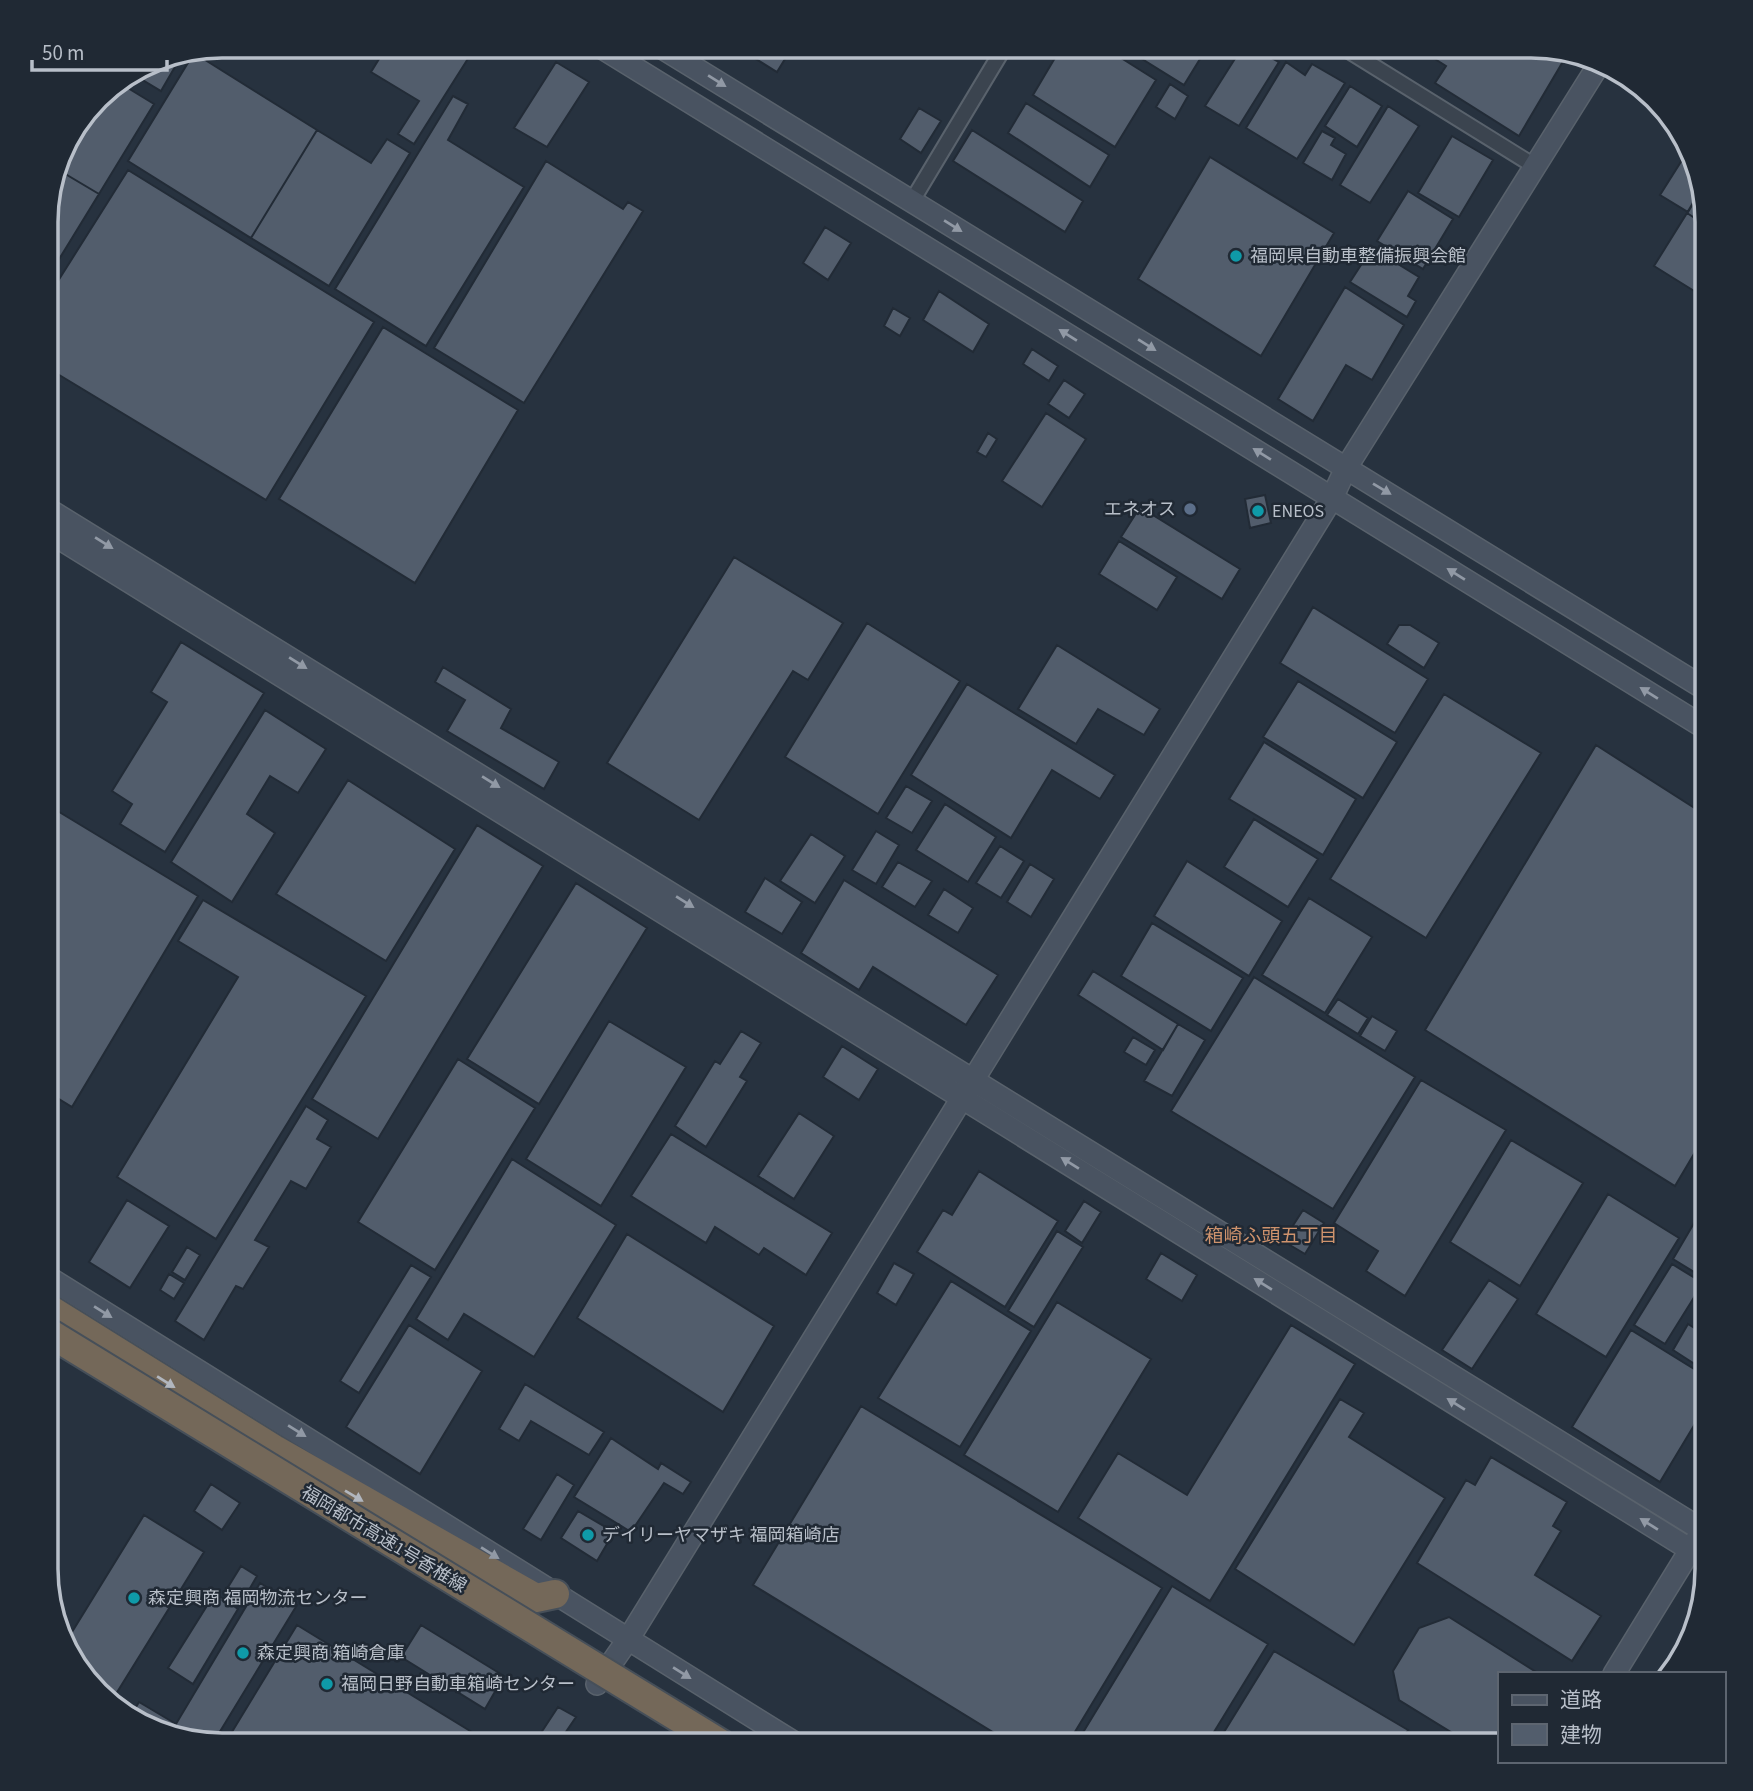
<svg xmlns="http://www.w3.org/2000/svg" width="1753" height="1791" font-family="'Source Sans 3','Noto Sans JP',sans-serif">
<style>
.building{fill:#525d6c;stroke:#222b36;stroke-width:2}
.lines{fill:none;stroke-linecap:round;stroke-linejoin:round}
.street-casing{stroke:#59626c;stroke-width:18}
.secondary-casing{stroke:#59626c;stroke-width:24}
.highway-casing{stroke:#464f59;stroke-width:32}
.street{stroke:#3b444f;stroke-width:14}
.secondary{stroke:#495361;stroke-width:21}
.highway{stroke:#746859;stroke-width:28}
.highway-bridge-casing{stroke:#464f59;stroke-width:32;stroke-linecap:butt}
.highway-bridge{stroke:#746859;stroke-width:28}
.oneway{fill:#9199a5}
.oneway2{fill:#b1b6be}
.culture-dot{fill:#0f9aa8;stroke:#202934;stroke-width:2.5}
.service-dot{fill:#5c6f8a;stroke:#202934;stroke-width:2.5}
.labels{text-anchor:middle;stroke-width:5;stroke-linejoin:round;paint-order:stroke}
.poi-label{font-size:18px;fill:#b8bfc9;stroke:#202934;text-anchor:start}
.street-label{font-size:18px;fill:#b8bfc9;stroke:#202934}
.neighbourhood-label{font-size:19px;fill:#cf936d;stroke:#202934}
.rim{fill:none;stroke:#b8bfc9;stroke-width:3.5}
</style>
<rect width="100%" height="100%" fill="#27323f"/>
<path class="building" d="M 387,46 L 476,46 L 414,144 L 398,134 L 419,101 L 371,72 Z
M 735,46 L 793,46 L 777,72 Z
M 1062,46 L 1102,46 L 1156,80 L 1115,147 L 1033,95 Z
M 1128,46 L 1208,46 L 1184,85 L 1126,49 Z
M 1243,46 L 1250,46 L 1279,62 L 1239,126 L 1205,106 Z
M 1432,46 L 1543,46 L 1568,53 L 1519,136 L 1435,83 L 1446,66 L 1427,54 Z
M 183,53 L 161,91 L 131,73 L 155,59 Z
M 194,53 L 317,130 L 251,238 L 128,161 Z
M 556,62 L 589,82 L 547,147 L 514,128 Z
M 1286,62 L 1305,75 L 1312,64 L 1345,83 L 1297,159 L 1246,128 Z
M 118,82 L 154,104 L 99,194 L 57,169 L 63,144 L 105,89 Z
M 1170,84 L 1188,96 L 1175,119 L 1156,107 Z
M 1350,86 L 1382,106 L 1357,147 L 1325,126 Z
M 453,96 L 468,104 L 448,140 L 524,187 L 426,346 L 335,289 Z
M 1026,103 L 1109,155 L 1090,187 L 1008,133 Z
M 1388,106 L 1419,126 L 1370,203 L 1340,185 Z
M 919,108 L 941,121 L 921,153 L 900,139 Z
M 317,130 L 371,163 L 387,139 L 410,153 L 329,286 L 251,238 Z
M 972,130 L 1083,201 L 1065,232 L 953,161 Z
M 1322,131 L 1335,138 L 1331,145 L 1346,154 L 1332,180 L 1303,163 Z
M 1452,136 L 1493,160 L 1459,217 L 1418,193 Z
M 1689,149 L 1698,165 L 1702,188 L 1688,212 L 1660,195 Z
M 1210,157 L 1334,233 L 1261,356 L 1138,279 Z
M 546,161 L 623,209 L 628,202 L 643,211 L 524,403 L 434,348 Z
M 57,169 L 99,194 L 50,274 L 46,271 L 46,210 Z
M 128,170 L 374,322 L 266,500 L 46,367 L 46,300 Z
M 1702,188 L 1707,221 L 1707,226 L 1687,213 Z
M 1408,191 L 1453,219 L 1423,269 L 1377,241 Z
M 1687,213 L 1707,226 L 1707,299 L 1654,266 Z
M 825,227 L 851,243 L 828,280 L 803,263 Z
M 1372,248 L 1419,277 L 1408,296 L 1416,301 L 1407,317 L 1350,282 Z
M 1345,287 L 1404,325 L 1372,380 L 1346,365 L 1313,421 L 1278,399 Z
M 939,291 L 989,324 L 973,352 L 923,320 Z
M 893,308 L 910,318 L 900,336 L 884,326 Z
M 383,327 L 518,410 L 415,583 L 279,499 Z
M 1032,349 L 1058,366 L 1049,381 L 1023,364 Z
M 1064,380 L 1085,394 L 1069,418 L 1048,404 Z
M 1046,413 L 1086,439 L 1042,507 L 1002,481 Z
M 988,433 L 997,439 L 986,457 L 977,452 Z
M 1265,495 L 1271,523 L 1250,528 L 1245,499 Z
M 1140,507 L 1240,569 L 1222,599 L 1121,537 Z
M 1119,541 L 1177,577 L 1157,610 L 1099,574 Z
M 734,557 L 843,623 L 808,680 L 793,671 L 699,820 L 607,763 Z
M 1313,607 L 1428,679 L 1395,733 L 1280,663 Z
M 867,623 L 960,681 L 878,814 L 785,757 Z
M 1399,625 L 1410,625 L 1439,643 L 1424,668 L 1387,644 Z
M 181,642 L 264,693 L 165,852 L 120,824 L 132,804 L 112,791 L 167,702 L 151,692 Z
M 1057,645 L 1160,709 L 1144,735 L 1098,709 L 1076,744 L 1018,709 Z
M 443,667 L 511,709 L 501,728 L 559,762 L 544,789 L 447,731 L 465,700 L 435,682 Z
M 1298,681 L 1397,742 L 1363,798 L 1263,737 Z
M 967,684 L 1115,775 L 1100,799 L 1052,770 L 1011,838 L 911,775 Z
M 1444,694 L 1541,753 L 1426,938 L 1330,879 Z
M 265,710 L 326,749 L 298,793 L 270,776 L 247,814 L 275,833 L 232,902 L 171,862 Z
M 1264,742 L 1356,799 L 1323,855 L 1229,799 Z
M 1596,745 L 1707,816 L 1707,1132 L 1675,1186 L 1425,1030 Z
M 348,780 L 455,849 L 386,961 L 276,894 Z
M 906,786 L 932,801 L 912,833 L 886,818 Z
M 46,804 L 198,896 L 72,1107 L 46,1091 Z
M 945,804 L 996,837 L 968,882 L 916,850 Z
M 1254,819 L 1318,859 L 1288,907 L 1224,867 Z
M 477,825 L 543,866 L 378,1139 L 312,1099 Z
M 876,831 L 899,845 L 876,884 L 852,870 Z
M 811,834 L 845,856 L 815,903 L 780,881 Z
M 1000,846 L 1024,861 L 1001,898 L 976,883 Z
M 1187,861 L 1282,921 L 1249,976 L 1154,916 Z
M 898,862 L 932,881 L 915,907 L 882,887 Z
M 1030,864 L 1054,879 L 1031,917 L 1007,902 Z
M 765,878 L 802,902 L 782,934 L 745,912 Z
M 844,880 L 998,975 L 966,1025 L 873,967 L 859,990 L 801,953 Z
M 576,883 L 647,928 L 539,1104 L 467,1059 Z
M 944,889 L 973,908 L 958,933 L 928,915 Z
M 1309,898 L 1372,937 L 1325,1013 L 1262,975 Z
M 203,900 L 366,996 L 216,1239 L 117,1177 L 238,977 L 178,941 Z
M 1152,923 L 1243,978 L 1211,1031 L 1121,976 Z
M 1093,971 L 1178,1024 L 1163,1050 L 1078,995 Z
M 1254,977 L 1415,1077 L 1333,1209 L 1171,1111 Z
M 1338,999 L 1368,1018 L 1358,1034 L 1327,1015 Z
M 1372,1016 L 1397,1031 L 1385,1051 L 1360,1036 Z
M 609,1021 L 686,1067 L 601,1206 L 526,1159 Z
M 1178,1024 L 1205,1040 L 1172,1096 L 1144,1081 Z
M 741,1031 L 761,1043 L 740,1077 L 747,1081 L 706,1147 L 675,1126 L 715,1061 L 720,1064 Z
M 1133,1037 L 1155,1050 L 1146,1065 L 1124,1052 Z
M 842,1046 L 878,1069 L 859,1100 L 823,1077 Z
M 458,1059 L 535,1108 L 435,1270 L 358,1222 Z
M 1421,1080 L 1506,1130 L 1405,1296 L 1366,1271 L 1378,1251 L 1334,1223 Z
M 306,1106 L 328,1120 L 317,1139 L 331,1147 L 306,1189 L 291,1181 L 255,1240 L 269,1247 L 243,1289 L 236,1286 L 204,1340 L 175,1321 Z
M 799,1113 L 834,1136 L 794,1199 L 758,1176 Z
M 671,1134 L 832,1233 L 806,1275 L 764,1248 L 759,1255 L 715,1227 L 706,1243 L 631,1196 Z
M 1511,1140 L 1583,1183 L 1520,1286 L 1450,1242 Z
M 512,1159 L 616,1225 L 534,1357 L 464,1314 L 448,1340 L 416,1319 Z
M 979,1171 L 1058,1221 L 1005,1307 L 917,1252 L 943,1210 L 952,1215 Z
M 1608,1194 L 1679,1238 L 1606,1357 L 1536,1314 Z
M 127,1200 L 169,1226 L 130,1288 L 89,1262 Z
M 1084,1201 L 1101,1212 L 1082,1243 L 1065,1231 Z
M 1707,1201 L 1707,1280 L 1673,1259 Z
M 1303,1210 L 1324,1223 L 1305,1254 L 1283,1241 Z
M 1057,1231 L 1083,1247 L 1034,1327 L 1008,1311 Z
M 627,1234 L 774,1326 L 723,1412 L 577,1318 Z
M 187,1247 L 200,1255 L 185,1280 L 172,1272 Z
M 1161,1253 L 1197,1275 L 1182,1301 L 1146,1279 Z
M 894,1263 L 914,1274 L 896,1305 L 877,1293 Z
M 1672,1264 L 1703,1283 L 1665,1344 L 1634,1325 Z
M 411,1265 L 431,1277 L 359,1393 L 340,1381 Z
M 169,1274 L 184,1283 L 174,1299 L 160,1290 Z
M 1489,1280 L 1518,1299 L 1472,1369 L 1442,1350 Z
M 951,1281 L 1031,1331 L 960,1447 L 878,1398 Z
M 1057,1302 L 1151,1359 L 1058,1512 L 964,1455 Z
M 1688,1324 L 1707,1336 L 1707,1372 L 1673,1350 Z
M 409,1325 L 482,1371 L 420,1474 L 346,1427 Z
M 1291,1325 L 1355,1364 L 1210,1601 L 1078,1518 L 1118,1453 L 1187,1495 Z
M 1631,1330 L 1707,1377 L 1707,1404 L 1660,1482 L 1572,1427 Z
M 525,1384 L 604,1432 L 589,1455 L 531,1421 L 519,1441 L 499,1429 Z
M 1340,1399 L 1364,1413 L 1349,1437 L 1445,1498 L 1354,1645 L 1235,1569 Z
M 861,1406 L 1162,1588 L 1067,1745 L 1014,1745 L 753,1585 Z
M 611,1438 L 658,1469 L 661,1463 L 691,1482 L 683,1494 L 664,1483 L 631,1532 L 574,1497 Z
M 1491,1457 L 1567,1502 L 1553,1526 L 1561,1531 L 1535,1575 L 1601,1616 L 1572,1661 L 1417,1563 L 1466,1480 L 1475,1485 Z
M 557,1474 L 574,1485 L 541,1540 L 523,1529 Z
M 211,1484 L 240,1503 L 222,1530 L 194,1511 Z
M 578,1511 L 614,1532 L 597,1561 L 561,1538 Z
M 144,1515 L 204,1552 L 111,1702 L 89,1685 L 64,1645 Z
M 241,1566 L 257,1576 L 242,1602 L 225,1592 Z
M 260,1583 L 297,1605 L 213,1743 L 144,1728 L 130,1717 L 139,1702 L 176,1724 Z
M 1172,1586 L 1268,1644 L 1206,1745 L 1079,1745 L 1076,1744 Z
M 215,1593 L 238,1609 L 193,1684 L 168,1668 Z
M 1449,1617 L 1536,1672 L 1499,1674 L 1499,1739 L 1495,1737 L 1490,1745 L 1472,1745 L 1399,1700 L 1393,1671 L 1419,1628 Z
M 297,1625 L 493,1745 L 224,1745 Z
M 421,1625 L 504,1676 L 485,1709 L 401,1657 Z
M 1274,1651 L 1408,1730 L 1398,1745 L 1216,1745 Z
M 558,1707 L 576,1717 L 557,1745 L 533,1745 Z"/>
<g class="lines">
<g class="street-casing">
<path id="street" d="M 1341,46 L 1536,167
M 912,201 L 1005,46"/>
</g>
<g class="secondary-casing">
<path id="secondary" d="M 599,46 L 1707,729
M 659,46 L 1707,690
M 46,508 L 1707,1533
M 46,530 L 1707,1560
M 46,1276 L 798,1745
M 1614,1674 L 1697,1539
M 597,1684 L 629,1638 L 1332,498 L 1346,468 L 1601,61"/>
</g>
<g class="highway-casing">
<path id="highway" d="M 46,1307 L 274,1449 L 536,1598 L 555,1594"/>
</g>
<use href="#street" class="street"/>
<use href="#secondary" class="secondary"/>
<use href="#highway" class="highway"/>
<g class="highway-bridge-casing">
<path id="highway-bridge" d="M 46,1331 L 723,1745"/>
</g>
<use href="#highway-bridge" class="highway-bridge"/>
</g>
<defs><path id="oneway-solid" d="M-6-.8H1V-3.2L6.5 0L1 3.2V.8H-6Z" transform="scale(1.75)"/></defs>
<g class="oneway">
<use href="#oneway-solid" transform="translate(717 81) rotate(32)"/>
<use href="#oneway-solid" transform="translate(953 226) rotate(32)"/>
<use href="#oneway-solid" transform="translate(1068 335) rotate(-148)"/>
<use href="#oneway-solid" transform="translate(1147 345) rotate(32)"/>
<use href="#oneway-solid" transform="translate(1262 454) rotate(-148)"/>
<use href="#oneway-solid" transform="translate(1382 489) rotate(31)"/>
<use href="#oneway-solid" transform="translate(104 543) rotate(32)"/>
<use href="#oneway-solid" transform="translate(1456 574) rotate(-148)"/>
<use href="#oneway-solid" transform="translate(298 663) rotate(32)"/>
<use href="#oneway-solid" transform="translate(1649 693) rotate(-148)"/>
<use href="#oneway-solid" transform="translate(491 782) rotate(32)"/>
<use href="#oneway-solid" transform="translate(685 902) rotate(32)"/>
<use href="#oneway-solid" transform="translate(1070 1163) rotate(-148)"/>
<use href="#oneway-solid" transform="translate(1263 1284) rotate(-148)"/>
<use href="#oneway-solid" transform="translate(103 1312) rotate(32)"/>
<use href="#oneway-solid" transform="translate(1456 1404) rotate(-148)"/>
<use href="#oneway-solid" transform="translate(297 1431) rotate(32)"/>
<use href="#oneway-solid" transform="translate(1649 1524) rotate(-148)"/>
<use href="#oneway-solid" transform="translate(490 1553) rotate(32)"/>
<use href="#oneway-solid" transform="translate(682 1673) rotate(32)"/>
</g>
<g class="oneway2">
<use href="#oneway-solid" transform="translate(166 1382) rotate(32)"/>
<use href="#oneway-solid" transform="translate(354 1496) rotate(31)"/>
</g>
<g class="culture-dot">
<circle cx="1236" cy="256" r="7"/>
<circle cx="1258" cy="511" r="7"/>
<circle cx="588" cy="1535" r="7"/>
<circle cx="134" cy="1598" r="7"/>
<circle cx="243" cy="1653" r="7"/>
<circle cx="327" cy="1684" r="7"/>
</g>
<circle class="service-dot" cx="1190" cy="509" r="7"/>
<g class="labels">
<g class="poi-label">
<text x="1250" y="262">福岡県自動車整備振興会館</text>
<text x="1176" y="515" text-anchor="end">エネオス</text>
<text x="1272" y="517">ENEOS</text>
<text x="602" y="1541">デイリーヤマザキ 福岡箱崎店</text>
<text x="148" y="1604">森定興商 福岡物流センター</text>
<text x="257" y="1659">森定興商 箱崎倉庫</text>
<text x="341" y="1690">福岡日野自動車箱崎センター</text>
</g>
<g class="street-label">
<text transform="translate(384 1539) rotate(31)" y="6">福岡都市高速1号香椎線</text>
</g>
<g class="neighbourhood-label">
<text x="1271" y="1242">箱崎ふ頭五丁目</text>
</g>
</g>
<path d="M0 0H1753V1791H0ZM222 58H1531A164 164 0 0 1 1695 222V1569A164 164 0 0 1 1531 1733H222A164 164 0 0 1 58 1569V222A164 164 0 0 1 222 58Z" fill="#202934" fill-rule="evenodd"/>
<path class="rim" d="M222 58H1531A164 164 0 0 1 1695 222V1569A164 164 0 0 1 1531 1733H222A164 164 0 0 1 58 1569V222A164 164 0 0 1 222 58Z"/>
<rect x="1498" y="1672" width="228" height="91" fill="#202934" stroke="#5d6570" stroke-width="2"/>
<rect x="1512" y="1695" width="35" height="10" fill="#495361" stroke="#5d6570" stroke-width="2"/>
<text x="1560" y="1707" font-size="21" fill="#b8bfc9">道路</text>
<rect x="1512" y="1724" width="35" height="21" fill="#525d6c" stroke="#5d6570" stroke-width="2"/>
<text x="1560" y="1742" font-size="21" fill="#b8bfc9">建物</text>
<path d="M32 60v10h135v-10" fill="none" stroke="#b8bfc9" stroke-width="3.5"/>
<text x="42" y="60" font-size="21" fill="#b8bfc9" stroke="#202934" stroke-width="5" paint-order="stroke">50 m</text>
</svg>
